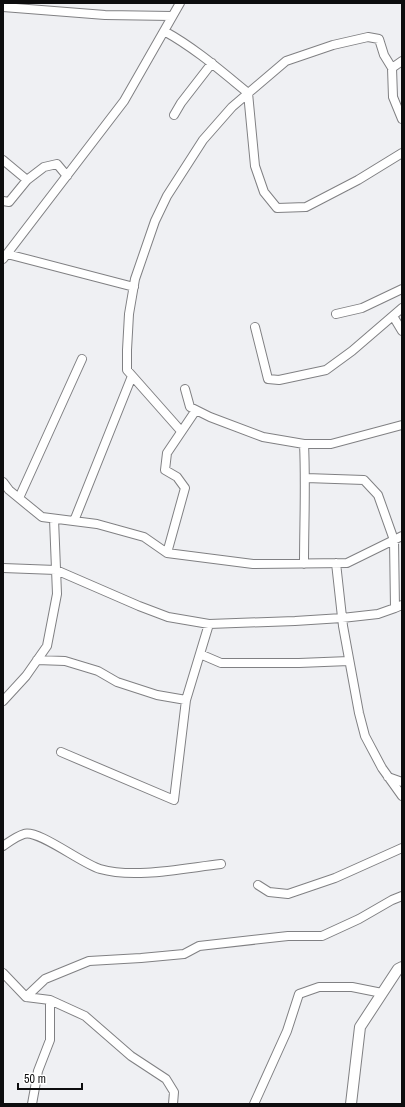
<svg xmlns="http://www.w3.org/2000/svg" width="405" height="1107" font-family="'Archivo Narrow',sans-serif">
<style>
.lines{fill:none;stroke-linecap:round;stroke-linejoin:round}
.minor-casing{stroke:#808083;stroke-width:10}
.tertiary-casing{stroke:#808083;stroke-width:12}
.minor{stroke:#fff;stroke-width:8}
.tertiary{stroke:#fff;stroke-width:10}
</style>
<rect width="100%" height="100%" fill="#eff0f3"/>
<g class="lines">
<g class="minor-casing">
<path id="minor" d="M 3,7 L 105,15 L 172,16
M 164,31 C 195,48 221,71 248,93 L 255,166 L 264,192 L 277,208 L 306,207 L 358,180 L 402,153
M 392,68 L 402,61
M 174,115 L 181,103 L 212,63
M 3,160 L 27,180
M 3,201 L 9,202 L 27,180 L 44,167 L 57,164 L 67,176
M 7,254 L 134,287
M 3,259 L 124,101 L 180,3
M 336,314 L 362,308 L 402,289
M 393,316 L 402,331
M 255,327 L 268,379 L 279,380 L 326,370 L 352,351 L 402,308
M 185,389 L 190,407 L 210,417 L 263,437 L 304,444 L 331,444 L 402,425
M 181,431 L 127,370 L 127,350 L 129,314 L 135,279 L 155,221 L 167,196 L 203,140 L 232,107 L 286,61 L 333,45 L 368,37 L 379,39 L 384,55 L 392,68 L 393,97 L 402,119
M 304,444 C 306,484 304,524 304,564
M 306,478 L 364,480 L 378,495 L 394,540 L 395,608 L 402,605
M 3,482 L 9,490 L 42,517 L 97,524 L 144,537 L 167,553 L 253,564 L 347,563 L 402,536
M 19,498 L 82,359
M 74,521 L 132,376
M 167,553 L 185,488 L 177,477 L 165,470 L 167,453 L 196,410
M 336,563 L 343,626 L 359,713 L 365,736 L 382,768 L 402,796
M 3,568 L 56,570 L 139,606 L 168,617 L 209,624 L 295,621 L 342,618 L 378,614 L 395,608
M 200,654 L 221,663 L 299,663 L 349,661
M 37,660 L 65,661 L 98,671 L 117,682 L 157,695 L 186,700
M 3,701 L 26,676 L 47,646 L 57,594 L 54,519
M 61,752 L 174,800 L 186,700 L 209,624
M 388,777 L 402,782
M 3,846 C 9,842 17,836 24,834 C 38,829 82,864 100,869 C 135,879 185,868 221,864
M 258,885 L 269,892 L 288,894 L 335,878 L 402,848
M 3,973 L 26,997 L 50,1000 L 85,1016 L 131,1056 L 166,1079 L 174,1092 L 173,1104
M 26,997 L 45,979 L 89,961 L 141,958 L 184,954 L 199,946 L 288,936 L 322,936 L 359,919 L 392,900 L 402,896
M 32,1104 L 38,1071 L 50,1040 L 50,1000
M 254,1104 L 287,1031 L 299,994 L 319,987 L 352,987 L 382,993"/>
</g>
<g class="tertiary-casing">
<path id="tertiary" d="M 351,1104 L 360,1027 L 398,969 L 402,967"/>
</g>
<use href="#minor" class="minor"/>
<use href="#tertiary" class="tertiary"/>
</g>
<rect width="405" height="1107" fill="none" stroke="#0d0d0e" stroke-width="8"/>
<path d="M18 1083v6h64v-6" fill="none" stroke="#0d0d0e" stroke-width="2"/>
<text x="24" y="1083" font-size="12" fill="#0d0d0e" stroke="#ffffff" stroke-width="3" paint-order="stroke">50 m</text>
</svg>
